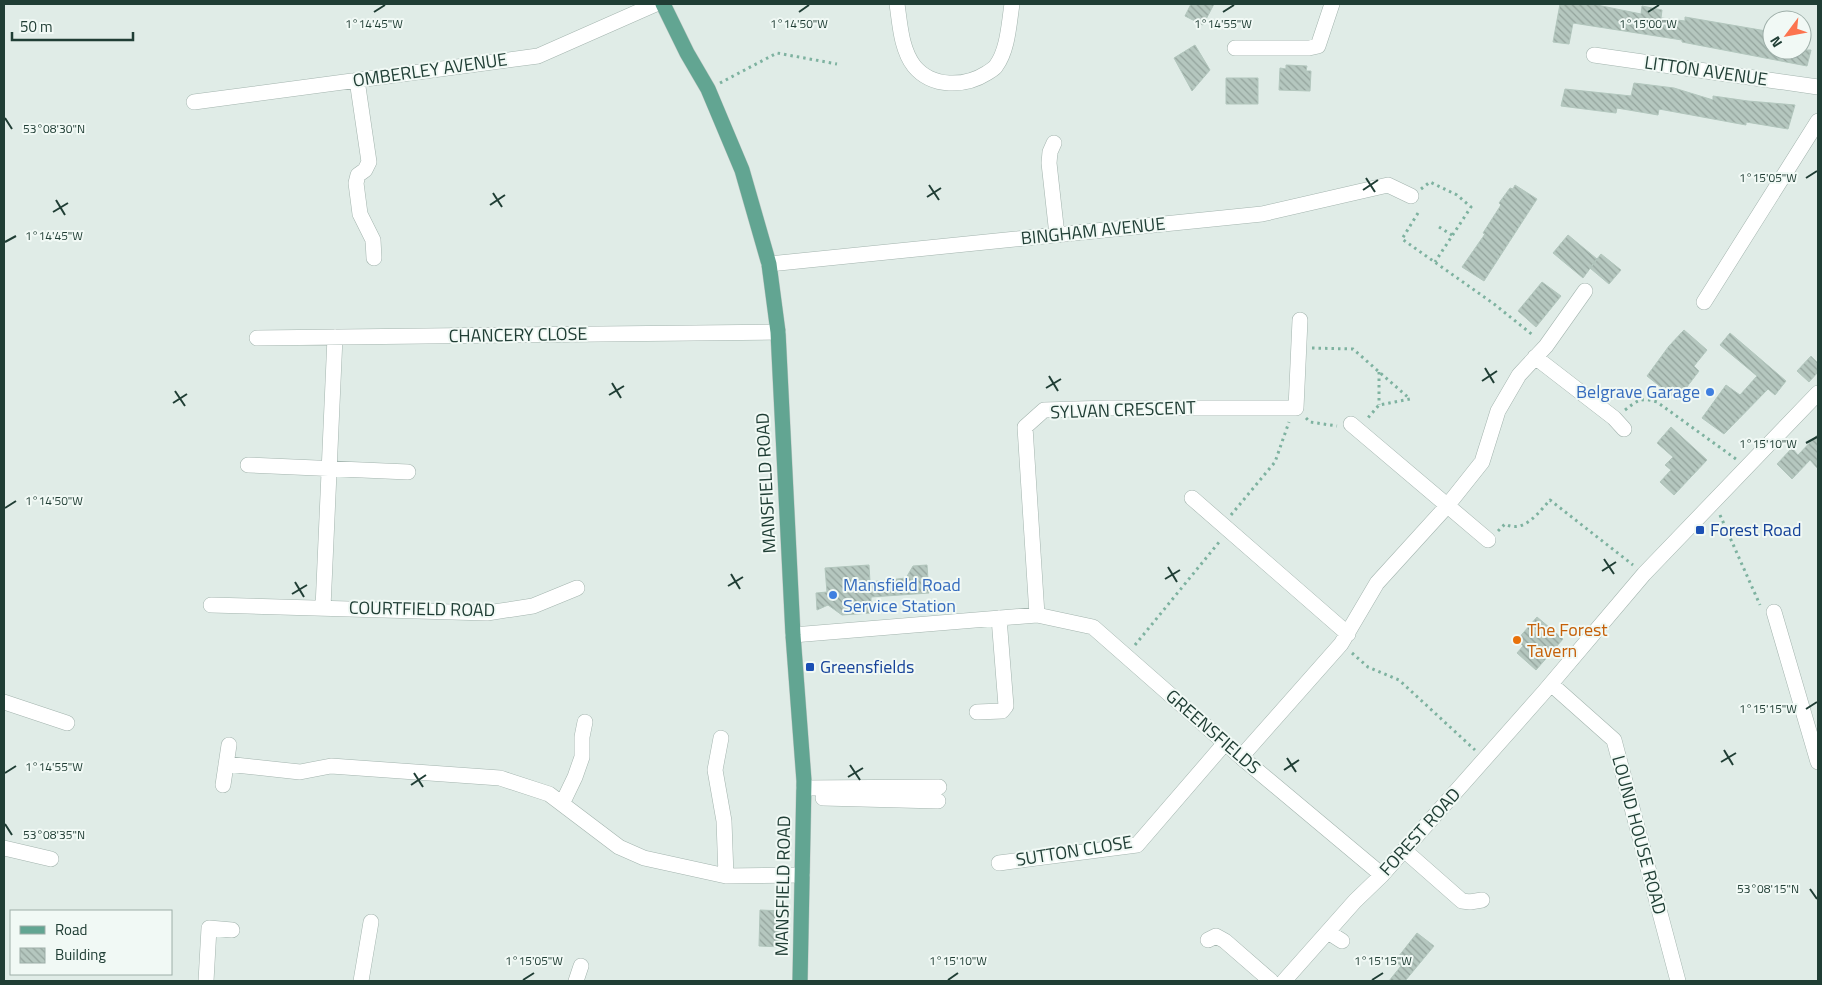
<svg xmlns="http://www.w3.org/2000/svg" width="1822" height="985" font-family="'Titillium Web',sans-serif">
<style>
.building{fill:url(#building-back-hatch);stroke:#b2c6bd}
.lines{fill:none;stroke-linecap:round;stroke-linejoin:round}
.minor-casing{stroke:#a3b4ae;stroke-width:16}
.major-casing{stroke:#c1c9c6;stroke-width:16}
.path{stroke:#7eb2a0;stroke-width:3;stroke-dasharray:2.5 4;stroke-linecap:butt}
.minor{stroke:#fff;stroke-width:15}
.major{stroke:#62a592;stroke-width:15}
.ticks{fill:none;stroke:#203e35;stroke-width:2}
.shop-dot{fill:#3f7fe0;stroke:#f1f9f5;stroke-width:2}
.transit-dot{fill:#1a4fb4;stroke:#f1f9f5;stroke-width:2}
.food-dot{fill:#e8710a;stroke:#f1f9f5;stroke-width:2}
.labels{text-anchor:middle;stroke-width:4;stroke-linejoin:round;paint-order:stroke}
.street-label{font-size:18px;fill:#203e35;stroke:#f1f9f5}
.shop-label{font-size:18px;fill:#366cbe;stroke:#f1f9f5;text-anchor:end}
.transit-label{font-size:18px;fill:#164399;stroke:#f1f9f5;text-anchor:start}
.food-label{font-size:18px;fill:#c56008;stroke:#f1f9f5;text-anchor:start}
.ticks-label{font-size:12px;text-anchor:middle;fill:#203e35;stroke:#f1f9f5;stroke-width:4;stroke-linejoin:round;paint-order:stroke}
</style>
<defs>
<pattern id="building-back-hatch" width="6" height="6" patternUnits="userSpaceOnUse" patternTransform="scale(1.25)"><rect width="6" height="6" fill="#b5c7bf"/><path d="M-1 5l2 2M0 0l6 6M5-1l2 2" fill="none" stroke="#93a39c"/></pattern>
</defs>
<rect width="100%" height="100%" fill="#e0ece7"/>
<path class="building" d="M 1191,4 L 1214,4 L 1203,25 L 1185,16 Z
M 1560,4 L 1592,4 L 1641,14 L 1642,6 L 1662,10 L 1661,18 L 1685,21 L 1685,17 L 1772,32 L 1772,50 L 1811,50 L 1807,66 L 1682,42 L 1682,40 L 1573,23 L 1569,44 L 1553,42 Z
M 1195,45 L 1210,70 L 1192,91 L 1174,58 Z
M 1286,65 L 1307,66 L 1306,71 L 1311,71 L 1310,91 L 1279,90 L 1280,68 L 1286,69 Z
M 1226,78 L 1258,78 L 1258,104 L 1226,104 Z
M 1634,83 L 1674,88 L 1713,100 L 1713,96 L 1748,101 L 1795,105 L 1788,129 L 1746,122 L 1746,125 L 1659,109 L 1658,115 L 1617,108 L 1616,113 L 1561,106 L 1565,89 L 1631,96 Z
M 1515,185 L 1537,199 L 1484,281 L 1462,267 L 1485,234 L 1483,233 L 1501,205 L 1499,203 L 1510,188 L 1513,189 Z
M 1568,235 L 1597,259 L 1583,278 L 1553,253 Z
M 1601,254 L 1621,270 L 1609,284 L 1590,268 Z
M 1542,282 L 1561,296 L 1536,327 L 1518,311 Z
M 1684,330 L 1707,350 L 1694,366 L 1699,371 L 1677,400 L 1647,376 L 1669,346 Z
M 1730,333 L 1786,381 L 1775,395 L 1768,389 L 1724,434 L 1702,418 L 1726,385 L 1740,395 L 1757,376 L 1720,345 Z
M 1811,356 L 1818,363 L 1818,372 L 1809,382 L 1797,371 Z
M 1671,427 L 1707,460 L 1674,495 L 1660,482 L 1671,470 L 1665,465 L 1673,457 L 1657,443 Z
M 1818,434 L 1818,469 L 1810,460 L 1792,479 L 1777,464 L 1792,448 L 1798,455 Z
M 869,565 L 870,582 L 906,578 L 913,566 L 927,565 L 929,593 L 871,597 L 871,613 L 842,615 L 828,605 L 817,610 L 816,593 L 827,592 L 825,568 Z
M 1537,617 L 1563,639 L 1536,670 L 1517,653 L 1523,646 L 1517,640 Z
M 760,910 L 783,911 L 782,947 L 759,946 Z
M 1417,933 L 1434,946 L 1405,981 L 1389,981 L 1401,966 L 1395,961 Z"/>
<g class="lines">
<g class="minor-casing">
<path id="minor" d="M 897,4 C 900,24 901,49 914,66 C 932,88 965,87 987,73 C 990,71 994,69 996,66 C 1008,50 1009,23 1012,4
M 1235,48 L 1309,48 L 1318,46 L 1332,4
M 1594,55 L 1818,87
M 357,80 L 369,162 L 365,170 L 358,175 L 356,183 L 360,214 L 373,240 L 374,258
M 194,102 L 538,56 L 656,4
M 1054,143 L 1050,152 L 1049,163 L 1057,235
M 769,264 L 1262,214 L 1388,185 L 1411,196
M 1704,302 L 1818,121
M 257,338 L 778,332
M 1535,357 L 1614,418 L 1624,429
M 1351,424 L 1488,540
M 248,465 L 408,472
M 1192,498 L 1348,634
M 211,605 L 487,613 L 533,606 L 577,588
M 323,608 L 335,337
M 1774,612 L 1818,762
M 1037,615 L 1025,427 L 1044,410 L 1109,408 L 1296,408 L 1300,320
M 793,635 L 1037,615 L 1093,627 L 1241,757 L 1382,875
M 1551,684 L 1614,740 L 1678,981
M 4,702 L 67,723
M 977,712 L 1002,711 L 1006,706 L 999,618
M 721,738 L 715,770 L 724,821 L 726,876
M 1241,757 L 1341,644 L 1377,583 L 1447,506 L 1482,462 L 1498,411 L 1519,375 L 1546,346 L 1585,291
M 226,764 L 300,772 L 331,766 L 500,778 L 549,794 L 619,847 L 644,858 L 726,876 L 802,875
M 223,785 L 229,745
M 804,788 L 939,787
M 823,798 L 938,801
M 562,804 L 575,777 L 582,757 L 582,737 L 585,722
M 4,848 L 51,859
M 1404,850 L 1462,901 L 1470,902 L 1482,900
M 999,863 L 1137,845 L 1225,743
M 1328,932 L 1342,941
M 1208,940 L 1216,936 L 1225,941 L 1271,981
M 206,981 L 209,928 L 232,930
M 361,981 L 371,922
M 576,981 L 581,966
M 1284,981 L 1355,901 L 1382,875 L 1544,692 L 1644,574 L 1818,393"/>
</g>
<g class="major-casing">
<path id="major" d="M 663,4 L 687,53 L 708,89 L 742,170 L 769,264 L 778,332 L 793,635 L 804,781 L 800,981"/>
</g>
<path class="path" d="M 720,83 L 777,53 L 837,64
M 1421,189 L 1430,182 L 1457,195 L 1471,207 L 1435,262
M 1418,213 L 1402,239 L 1494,304 L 1534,336
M 1439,227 L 1452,235
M 1312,348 L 1353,349 L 1410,399 L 1379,405 L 1367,419
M 1379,372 L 1379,405
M 1625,410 C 1638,400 1641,397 1657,402 L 1736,459
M 1306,418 L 1310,422 L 1337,426
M 1231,515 L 1275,462 L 1289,422
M 1720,515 L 1760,605
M 1498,531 L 1505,524 C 1524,534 1539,512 1550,500 L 1633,565
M 1135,645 L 1220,541
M 1352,653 L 1368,667 L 1399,680 L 1475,750"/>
<use href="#minor" class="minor"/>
<use href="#major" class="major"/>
</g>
<path class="ticks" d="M 374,12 L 385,5M 799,12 L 809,5M 1223,12 L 1234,5M 1648,12 L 1659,5M 5,118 L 12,129M 1366,178 L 1375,192M 1806,178 L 1817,171M 929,185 L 939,200M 1363,190 L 1378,180M 493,193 L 502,207M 927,197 L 941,188M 56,200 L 65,215M 490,205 L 505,195M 53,212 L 68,203M 5,242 L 16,236M 1485,368 L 1494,383M 1049,376 L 1058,391M 1482,381 L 1497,371M 612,383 L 621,398M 1046,388 L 1061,379M 175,391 L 185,406M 609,395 L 624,386M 173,403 L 187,394M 1806,443 L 1817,437M 5,508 L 16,501M 1604,559 L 1614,574M 1168,567 L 1177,582M 1602,571 L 1616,562M 731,574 L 740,589M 1165,579 L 1180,570M 295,582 L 304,597M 728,586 L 743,577M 292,594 L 307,585M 1806,709 L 1817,702M 1724,750 L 1733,765M 1287,758 L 1296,772M 1721,762 L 1736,753M 850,765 L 860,780M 1284,770 L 1299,760M 5,773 L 16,766M 414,773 L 423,787M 848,777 L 863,768M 411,785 L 426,775M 5,824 L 12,835M 1810,889 L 1817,899M 523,980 L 534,973M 948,980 L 958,973M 1372,980 L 1383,973"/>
<g class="shop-dot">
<circle cx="1710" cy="392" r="5"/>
<circle cx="833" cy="595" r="5"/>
</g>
<g class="transit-dot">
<rect x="1695" y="525" width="10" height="10" rx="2.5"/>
<rect x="805" y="662" width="10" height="10" rx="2.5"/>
</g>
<circle class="food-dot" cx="1517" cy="640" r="5"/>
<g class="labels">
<g class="street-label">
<text transform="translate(430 70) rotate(-8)" y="6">OMBERLEY AVENUE</text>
<text transform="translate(1706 71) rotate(8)" y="6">LITTON AVENUE</text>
<text transform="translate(1093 231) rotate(-6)" y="6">BINGHAM AVENUE</text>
<text transform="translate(518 335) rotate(-1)" y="6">CHANCERY CLOSE</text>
<text transform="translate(1123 410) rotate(-2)" y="6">SYLVAN CRESCENT</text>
<text transform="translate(766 483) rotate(-93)" y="6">MANSFIELD ROAD</text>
<text transform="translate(422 609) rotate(1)" y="6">COURTFIELD ROAD</text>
<text transform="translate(1213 732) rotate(41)" y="6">GREENSFIELDS</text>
<text transform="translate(1420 832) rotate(-48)" y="6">FOREST ROAD</text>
<text transform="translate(1639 835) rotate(75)" y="6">LOUND HOUSE ROAD</text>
<text transform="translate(1074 851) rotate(-9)" y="6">SUTTON CLOSE</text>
<text transform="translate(783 886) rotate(-89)" y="6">MANSFIELD ROAD</text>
</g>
<g class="shop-label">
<text x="1700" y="398">Belgrave Garage</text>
<text x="843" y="591" text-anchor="start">Mansfield Road<tspan x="843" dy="21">Service Station</tspan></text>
</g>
<g class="transit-label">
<text x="1710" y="536">Forest Road</text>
<text x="820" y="673">Greensfields</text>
</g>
<g class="food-label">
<text x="1527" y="636">The Forest<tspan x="1527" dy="21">Tavern</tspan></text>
</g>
</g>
<g class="ticks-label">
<text x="1223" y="28">1°14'55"W</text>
<text x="374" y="28">1°14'45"W</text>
<text x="799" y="28">1°14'50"W</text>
<text x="1648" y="28">1°15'00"W</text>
<text x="54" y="133">53°08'30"N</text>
<text x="1768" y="182">1°15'05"W</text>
<text x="54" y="240">1°14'45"W</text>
<text x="1768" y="448">1°15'10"W</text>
<text x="54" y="505">1°14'50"W</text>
<text x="1768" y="713">1°15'15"W</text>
<text x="54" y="771">1°14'55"W</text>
<text x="54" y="839">53°08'35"N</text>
<text x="1768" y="893">53°08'15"N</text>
<text x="534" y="965">1°15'05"W</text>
<text x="958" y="965">1°15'10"W</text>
<text x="1383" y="965">1°15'15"W</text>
</g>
<rect width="1822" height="985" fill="none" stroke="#203e35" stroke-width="10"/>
<rect x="10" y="910" width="162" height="65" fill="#f1f9f5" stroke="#9daea8"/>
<rect x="20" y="926" width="25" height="8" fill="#62a592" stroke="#9daea8"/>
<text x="55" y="935" font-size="15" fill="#203e35">Road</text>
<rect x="20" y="948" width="25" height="15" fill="url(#building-back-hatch)" stroke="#9daea8"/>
<text x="55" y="960" font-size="15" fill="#203e35">Building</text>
<g transform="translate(1787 35) rotate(238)"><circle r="24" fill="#f1f9f5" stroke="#9daea8"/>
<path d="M0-4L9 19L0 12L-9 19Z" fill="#fc744f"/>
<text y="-8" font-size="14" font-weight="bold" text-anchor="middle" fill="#203e35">N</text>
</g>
<path d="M12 32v8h121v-8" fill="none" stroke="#203e35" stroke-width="2.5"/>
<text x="20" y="32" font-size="15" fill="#203e35" stroke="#f1f9f5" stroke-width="4" paint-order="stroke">50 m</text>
</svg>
